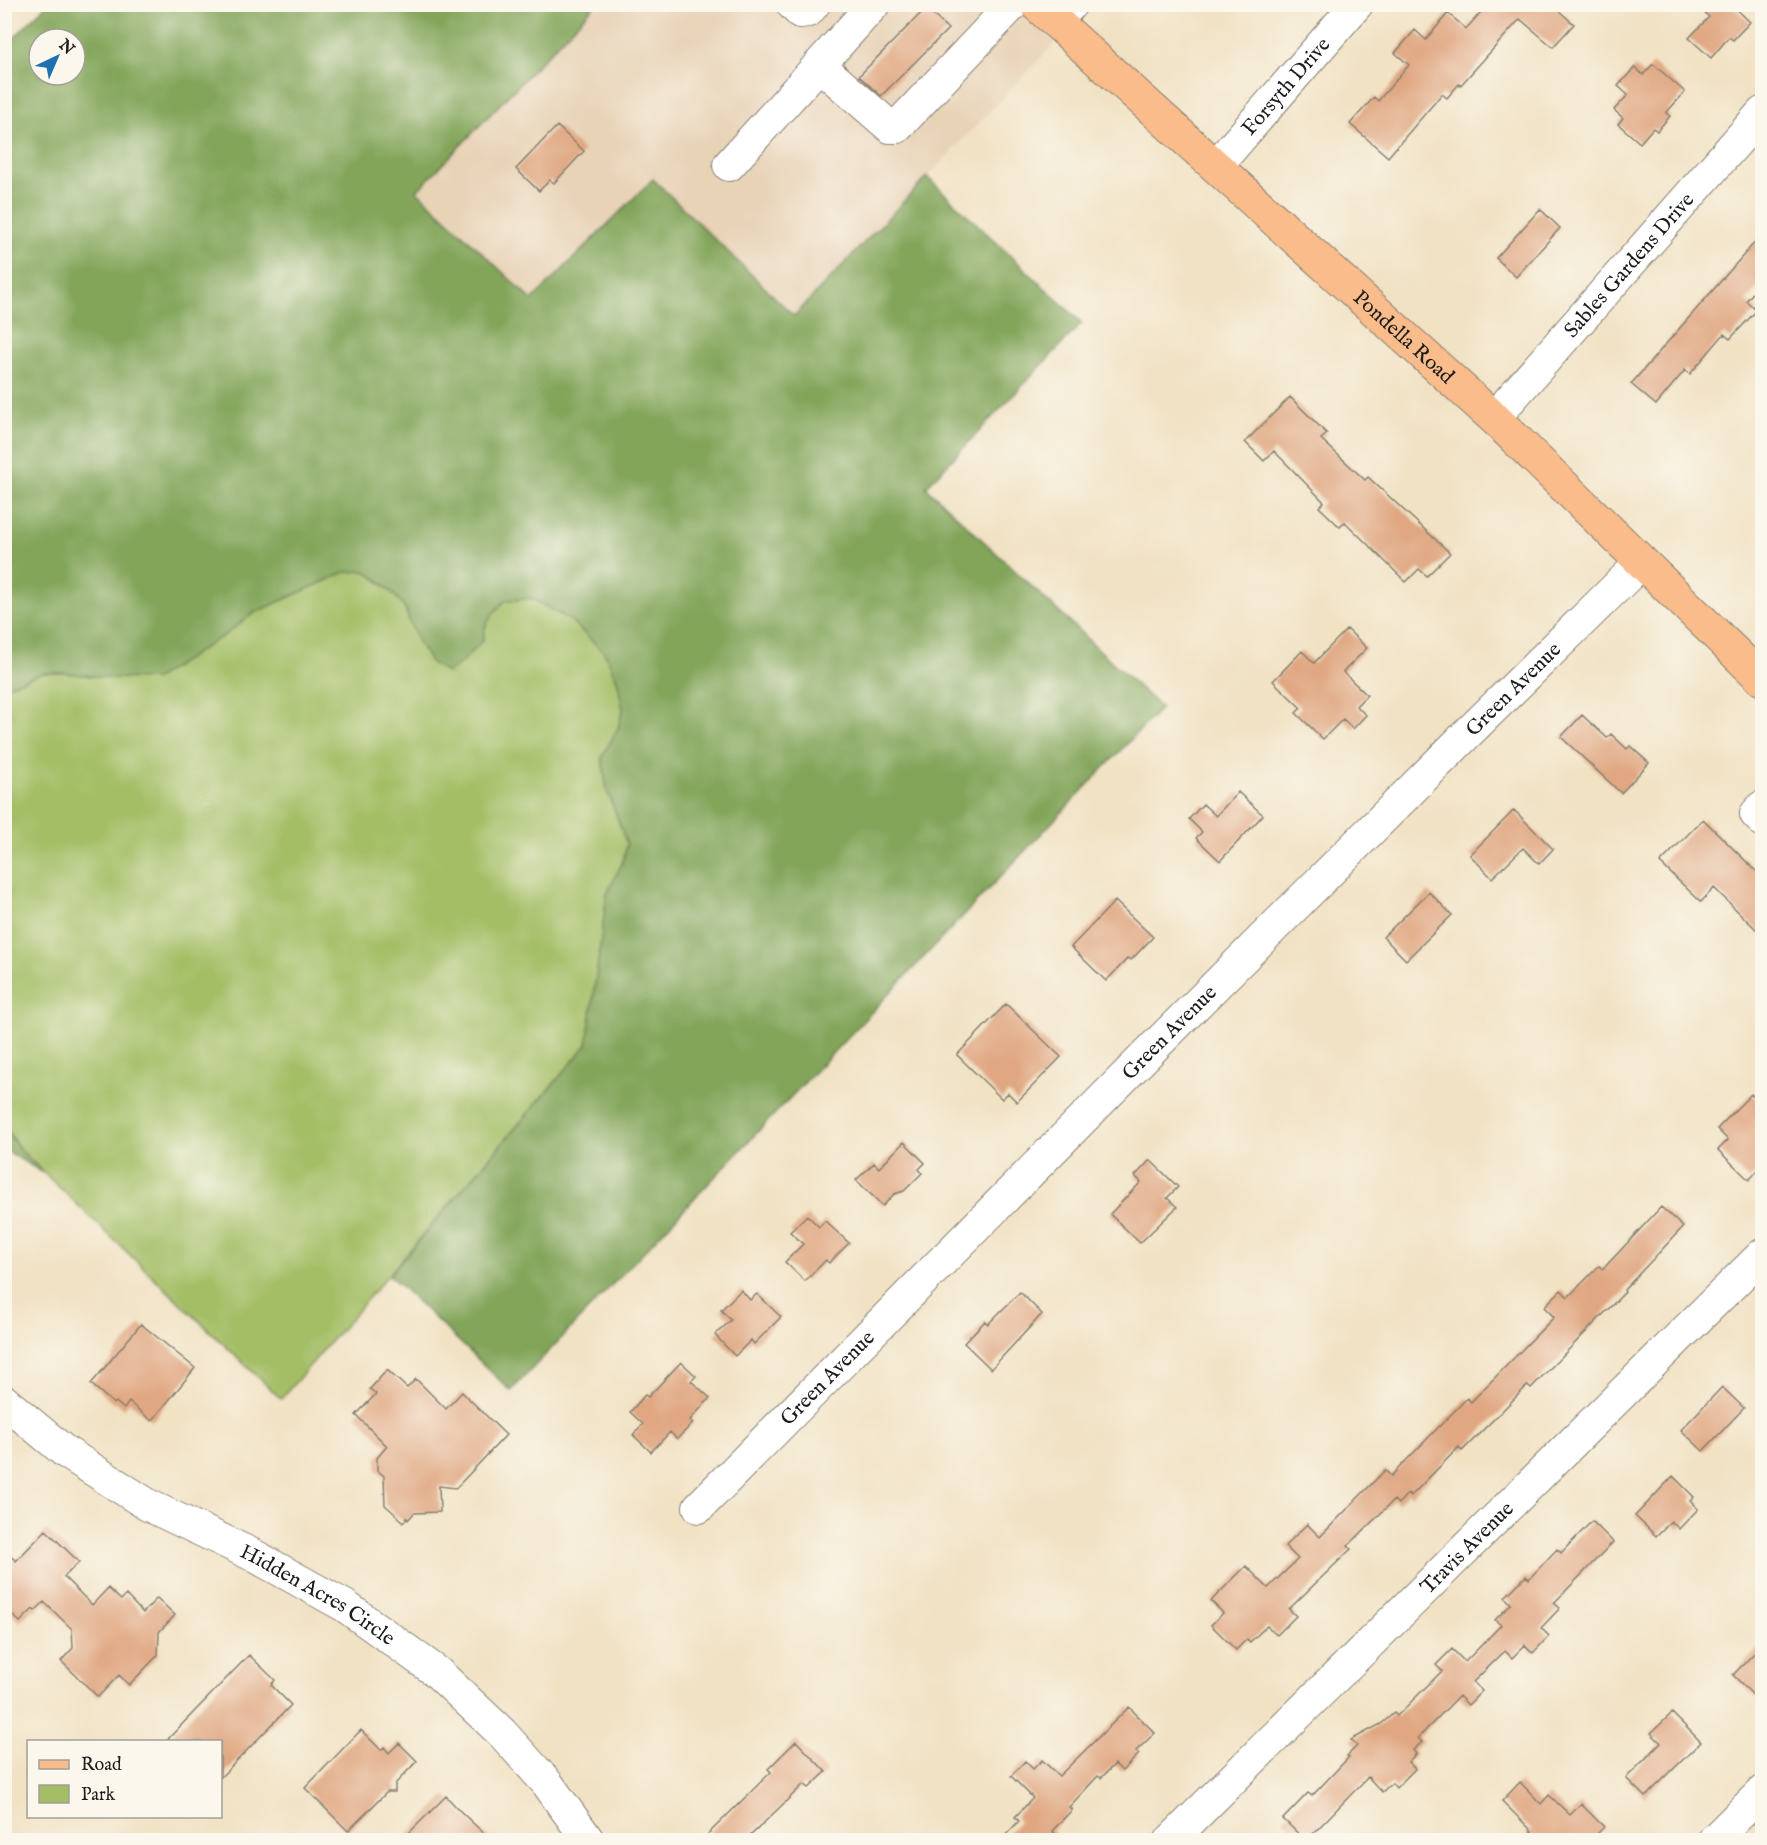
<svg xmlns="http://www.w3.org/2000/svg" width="1767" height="1845" font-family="'IM FELL English',serif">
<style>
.built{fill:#e8d3b7}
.green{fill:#a3be65;stroke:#606d40;stroke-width:1.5}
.forest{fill:#82a55a;stroke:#4f603b;stroke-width:1.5;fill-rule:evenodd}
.building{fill:#e0a782}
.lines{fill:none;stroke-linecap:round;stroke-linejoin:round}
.minor-casing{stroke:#867f70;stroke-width:34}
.major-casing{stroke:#867f70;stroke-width:35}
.minor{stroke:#fff;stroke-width:32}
.major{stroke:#fabc8b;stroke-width:33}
.labels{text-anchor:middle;stroke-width:4.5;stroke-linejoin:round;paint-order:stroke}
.street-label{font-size:21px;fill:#1c1c1c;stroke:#fbf7ec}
</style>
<rect width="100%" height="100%" fill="#fbf7ec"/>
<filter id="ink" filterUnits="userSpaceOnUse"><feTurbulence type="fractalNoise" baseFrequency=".0167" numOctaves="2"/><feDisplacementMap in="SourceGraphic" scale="12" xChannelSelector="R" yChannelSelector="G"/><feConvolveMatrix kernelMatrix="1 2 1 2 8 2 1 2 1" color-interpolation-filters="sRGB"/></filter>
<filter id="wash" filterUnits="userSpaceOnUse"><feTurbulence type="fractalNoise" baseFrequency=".008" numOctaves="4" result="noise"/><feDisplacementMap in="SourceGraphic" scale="24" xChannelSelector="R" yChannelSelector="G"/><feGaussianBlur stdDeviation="1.35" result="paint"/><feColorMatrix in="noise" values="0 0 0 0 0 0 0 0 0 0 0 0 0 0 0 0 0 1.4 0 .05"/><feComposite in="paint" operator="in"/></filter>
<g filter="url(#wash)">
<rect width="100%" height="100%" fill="#f1e2c4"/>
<path class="built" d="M 595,5 L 1014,5 L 1056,42 L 794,317 L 654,179 L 532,301 L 417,191 Z"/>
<path class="green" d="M 365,571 C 383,584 404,599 409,621 L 483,640 C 485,621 491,615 505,601 L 531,598 L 570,620 L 605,653 L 618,682 L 623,710 L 618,728 L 602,758 L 607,790 L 627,844 L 623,861 L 607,894 L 587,1045 L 281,1399 L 21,1151 L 6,1128 L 5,1123 L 5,687 L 42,673 L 66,673 L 109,678 L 156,678 L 226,634 L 254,613 L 345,572 Z"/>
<path class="forest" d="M 595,5 L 417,191 L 532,300 L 653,179 L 794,316 L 927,177 L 1082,323 L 926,487 L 1161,708 L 511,1391 L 389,1275 L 587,1045 L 607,894 L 623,861 L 627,844 L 607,790 L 602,757 L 618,728 L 623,710 L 618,682 L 605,653 L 570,620 L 531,598 L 505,601 L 495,611 L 485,626 L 483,640 L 461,663 L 447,673 L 430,662 L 418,642 L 409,621 L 407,611 L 398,599 L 380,581 L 365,571 L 345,572 L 254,613 L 226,634 L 156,679 L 109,678 L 66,673 L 42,673 L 5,687 L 5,47 L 46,5 ZM 39,39 L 75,39 L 75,75 L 39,75 Z
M 4,1123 C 11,1144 30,1159 45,1174 L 5,1150 Z"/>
<g id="blocks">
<path class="building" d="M 1488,4 L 1551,4 L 1574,24 L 1553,47 L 1520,19 L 1460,86 L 1459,84 L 1447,98 L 1442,94 L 1388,157 L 1350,124 L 1374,97 L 1378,101 L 1409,65 L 1395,53 L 1415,30 L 1426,40 L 1448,13 L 1466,29 Z
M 1695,4 L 1731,4 L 1750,22 L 1733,40 L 1729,37 L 1711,58 L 1689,38 L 1709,17 Z
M 926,8 L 948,29 L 881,96 L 859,76 Z
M 1653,64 L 1685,92 L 1666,113 L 1670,116 L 1657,131 L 1653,128 L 1640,143 L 1618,124 L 1623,118 L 1614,110 L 1628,95 L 1618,86 L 1635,67 L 1643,75 Z
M 557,126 L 584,151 L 554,183 L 550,180 L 539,191 L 516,169 Z
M 1540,209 L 1560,228 L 1516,277 L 1496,258 Z
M 1762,234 L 1762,282 L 1746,301 L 1757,310 L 1730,339 L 1724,334 L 1690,374 L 1685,370 L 1656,405 L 1631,384 Z
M 1290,397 L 1327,434 L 1321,439 L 1365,480 L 1368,477 L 1450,553 L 1427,576 L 1419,569 L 1406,582 L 1345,522 L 1340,527 L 1319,507 L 1324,502 L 1274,451 L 1264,461 L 1245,442 Z
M 1347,629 L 1367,648 L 1343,672 L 1367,695 L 1356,706 L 1366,715 L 1353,729 L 1343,719 L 1323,739 L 1296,713 L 1301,708 L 1273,681 L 1302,651 L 1314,663 Z
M 1582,715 L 1607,738 L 1611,734 L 1627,749 L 1630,746 L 1649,763 L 1621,793 L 1561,737 Z
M 1238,792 L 1263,815 L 1220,861 L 1196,838 L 1202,832 L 1189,819 L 1203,804 L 1216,816 Z
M 1514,810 L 1553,849 L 1539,864 L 1523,848 L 1492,878 L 1470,855 Z
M 1703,819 L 1762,877 L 1762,935 L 1714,888 L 1701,902 L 1660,863 Z
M 1429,892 L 1452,915 L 1406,960 L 1383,937 Z
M 1115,901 L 1153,937 L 1131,960 L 1128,958 L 1106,981 L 1071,947 Z
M 1006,1004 L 1061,1057 L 1017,1102 L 1008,1093 L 1002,1099 L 957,1055 Z
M 1751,1094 L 1762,1105 L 1762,1166 L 1749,1180 L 1718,1150 L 1728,1140 L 1717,1129 Z
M 904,1142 L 925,1163 L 919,1169 L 922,1173 L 904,1191 L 894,1194 L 883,1206 L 856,1180 L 874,1163 L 879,1168 Z
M 1150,1160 L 1178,1187 L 1167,1198 L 1177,1207 L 1140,1243 L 1110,1214 L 1141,1182 L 1135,1176 Z
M 1661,1207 L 1683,1227 L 1624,1290 L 1625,1292 L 1531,1388 L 1528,1385 L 1462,1451 L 1459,1447 L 1411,1496 L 1408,1493 L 1398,1504 L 1394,1500 L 1348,1546 L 1351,1549 L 1289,1609 L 1296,1616 L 1277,1635 L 1267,1626 L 1250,1642 L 1247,1639 L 1236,1650 L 1211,1625 L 1223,1613 L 1211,1601 L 1246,1566 L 1268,1588 L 1298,1559 L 1285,1546 L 1307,1524 L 1320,1537 L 1385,1470 L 1391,1476 L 1467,1398 L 1471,1402 L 1554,1317 L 1544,1307 L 1561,1290 L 1568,1297 L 1599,1266 L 1603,1269 Z
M 807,1215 L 819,1227 L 825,1221 L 849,1243 L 829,1263 L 826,1260 L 805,1281 L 785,1262 L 803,1244 L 790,1232 Z
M 741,1290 L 750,1300 L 757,1294 L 781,1317 L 754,1344 L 751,1340 L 735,1356 L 715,1335 L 731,1320 L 721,1310 Z
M 1020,1292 L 1042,1314 L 991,1369 L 964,1343 L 985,1321 L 988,1324 Z
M 141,1324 L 195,1368 L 152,1421 L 129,1402 L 124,1409 L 116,1402 L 114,1404 L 91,1384 Z
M 681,1362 L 696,1376 L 691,1381 L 710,1398 L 690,1420 L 693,1423 L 677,1439 L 670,1432 L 651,1452 L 633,1435 L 643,1424 L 630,1412 L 645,1395 L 648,1397 Z
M 387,1370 L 407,1388 L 416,1379 L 446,1409 L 462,1392 L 506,1435 L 456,1488 L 439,1486 L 440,1512 L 414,1513 L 408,1520 L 407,1518 L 404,1522 L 385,1505 L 384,1476 L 377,1470 L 377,1458 L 387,1446 L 356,1415 L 376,1394 L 370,1389 Z
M 1722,1387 L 1744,1408 L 1703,1451 L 1681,1430 Z
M 1673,1476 L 1694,1497 L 1690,1501 L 1698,1509 L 1679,1529 L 1671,1521 L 1656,1536 L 1635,1516 Z
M 1592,1521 L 1613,1542 L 1554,1603 L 1560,1608 L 1541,1628 L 1549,1636 L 1533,1653 L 1525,1645 L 1512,1658 L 1505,1651 L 1473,1682 L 1482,1691 L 1468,1705 L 1459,1696 L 1418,1738 L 1422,1742 L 1413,1750 L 1416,1754 L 1408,1762 L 1415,1769 L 1396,1788 L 1392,1783 L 1382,1792 L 1368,1777 L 1307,1840 L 1305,1840 L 1283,1819 L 1308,1793 L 1312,1796 L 1349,1757 L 1347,1756 L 1357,1746 L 1351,1740 L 1381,1724 L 1394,1713 L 1397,1716 L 1442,1671 L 1436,1665 L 1452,1649 L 1465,1662 L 1501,1625 L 1495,1620 L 1511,1604 L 1505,1597 L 1526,1576 L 1529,1579 L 1557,1549 L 1561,1553 Z
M 46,1530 L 79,1562 L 64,1577 L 92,1605 L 108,1588 L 121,1600 L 126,1595 L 143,1613 L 157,1598 L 175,1615 L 159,1632 L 158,1655 L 129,1685 L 119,1675 L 98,1697 L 61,1661 L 73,1648 L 72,1629 L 44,1602 L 35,1611 L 33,1609 L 20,1622 L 4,1607 L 4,1550 L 16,1561 Z
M 1762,1645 L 1762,1704 L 1733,1675 Z
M 249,1655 L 275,1680 L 271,1685 L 291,1705 L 220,1778 L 220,1742 L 165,1742 Z
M 1129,1707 L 1155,1733 L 1136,1751 L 1139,1754 L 1122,1771 L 1115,1764 L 1101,1778 L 1098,1776 L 1069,1807 L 1072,1810 L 1052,1831 L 1062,1840 L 1001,1840 L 1019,1821 L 1015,1817 L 1033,1798 L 1011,1776 L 1025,1761 L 1033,1769 L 1042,1760 L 1059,1776 Z
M 1672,1713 L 1701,1742 L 1645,1797 L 1626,1778 L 1661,1743 L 1651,1733 Z
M 361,1730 L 381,1750 L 384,1747 L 389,1753 L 399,1743 L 417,1761 L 395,1784 L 395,1792 L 387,1792 L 348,1831 L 305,1788 Z
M 796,1741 L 826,1772 L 809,1788 L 804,1784 L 746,1840 L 702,1840 L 771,1772 L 768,1769 Z
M 1520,1782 L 1541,1804 L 1549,1795 L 1570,1815 L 1581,1804 L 1604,1827 L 1591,1840 L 1523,1840 L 1532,1831 L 1502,1801 Z
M 446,1796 L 459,1810 L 491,1840 L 402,1840 Z"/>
</g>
</g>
<g filter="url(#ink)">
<use href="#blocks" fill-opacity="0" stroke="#867f70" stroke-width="1.5"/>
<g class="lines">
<g class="minor-casing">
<g id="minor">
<path d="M 792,4 L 800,12 L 808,11 L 814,4"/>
<path d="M 1055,22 L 1071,4"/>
<path d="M 819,65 L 890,127 L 897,127 L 1013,4"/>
<path d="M 729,165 L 874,4"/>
<path id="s1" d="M 1216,166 L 1357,4"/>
<path id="s2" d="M 1494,418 L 1762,113"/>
<path d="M 1762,807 L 1756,814 L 1762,820"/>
<path id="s3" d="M 4,1401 L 64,1451 L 148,1505 L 253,1555 L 345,1606 L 437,1672 L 502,1733 L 547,1783 L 588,1840"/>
<path id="s4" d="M 699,1507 L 1153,1048 L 1467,734 L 1642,562"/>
<path id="s5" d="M 1171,1840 L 1762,1255"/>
<path d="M 1714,1840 L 1762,1792"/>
</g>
</g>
<g class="major-casing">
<g id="major">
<path id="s6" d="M 1036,4 L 1494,418 L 1762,679"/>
</g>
</g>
<use href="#minor" class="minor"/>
<use href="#major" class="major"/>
</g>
</g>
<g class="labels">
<g class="street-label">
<text dy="7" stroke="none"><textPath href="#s1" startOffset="106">Forsyth Drive</textPath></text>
<text dy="7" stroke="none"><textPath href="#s2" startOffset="204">Sables Gardens Drive</textPath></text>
<text dy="7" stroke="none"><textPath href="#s6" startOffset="496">Pondella Road</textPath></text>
<text dy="7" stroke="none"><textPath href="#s4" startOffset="1154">Green Avenue</textPath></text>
<text dy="7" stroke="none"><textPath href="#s4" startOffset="668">Green Avenue</textPath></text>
<text dy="7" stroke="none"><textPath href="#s4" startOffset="182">Green Avenue</textPath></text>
<text dy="7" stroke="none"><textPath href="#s5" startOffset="416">Travis Avenue</textPath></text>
<text dy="7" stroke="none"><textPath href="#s3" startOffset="370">Hidden Acres Circle</textPath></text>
</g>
</g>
<rect width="1767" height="1845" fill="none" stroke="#fbf7ec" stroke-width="24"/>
<rect x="27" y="1740" width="195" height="78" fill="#fbf7ec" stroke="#a29f99" stroke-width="1.5"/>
<rect x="39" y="1760" width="30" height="9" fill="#fabc8b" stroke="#a29f99" stroke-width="1.5"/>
<text x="81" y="1770" font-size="18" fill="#1c1c1c">Road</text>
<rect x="39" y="1785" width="30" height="18" fill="#a3be65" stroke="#a29f99" stroke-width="1.5"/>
<text x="81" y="1800" font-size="18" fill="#1c1c1c">Park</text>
<g transform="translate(57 57) rotate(44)"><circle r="28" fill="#fbf7ec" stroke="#a29f99" stroke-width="1.5"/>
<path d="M0-4.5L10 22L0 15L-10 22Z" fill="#1f6fb2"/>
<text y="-9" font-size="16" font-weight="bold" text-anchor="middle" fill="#1c1c1c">N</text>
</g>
</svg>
